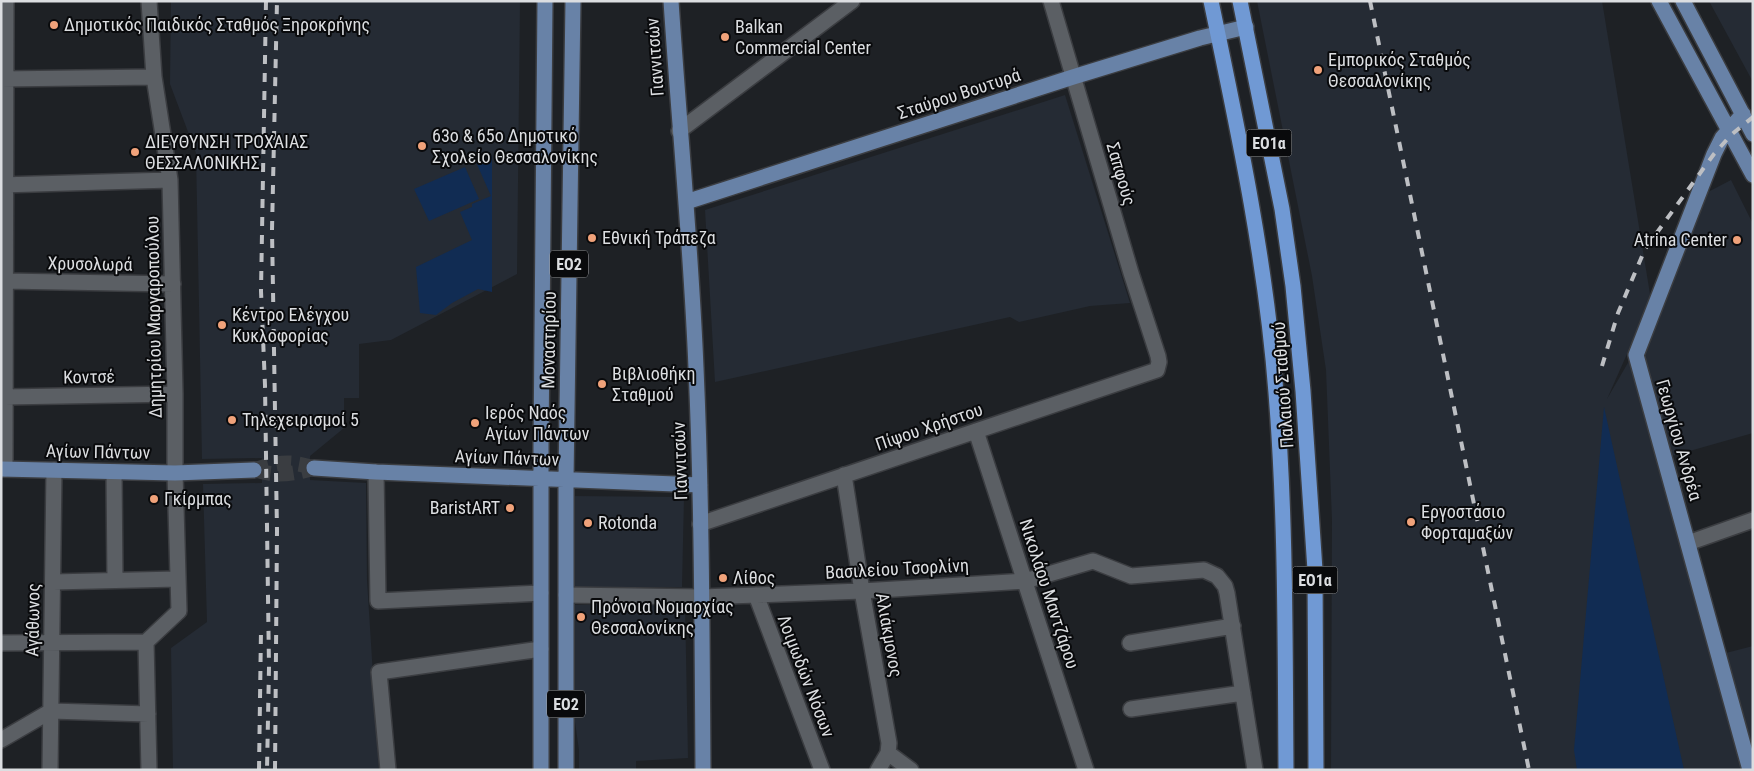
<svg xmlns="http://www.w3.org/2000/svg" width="1754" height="771" font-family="'Roboto Condensed',sans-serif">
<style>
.built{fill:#252b34}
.green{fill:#112c53}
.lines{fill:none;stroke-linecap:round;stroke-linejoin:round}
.major-tunnel{stroke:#3a3d41;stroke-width:15;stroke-dasharray:15 8;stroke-linecap:butt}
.minor-casing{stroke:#3b3d41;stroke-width:18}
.major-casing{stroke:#3b3d41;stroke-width:18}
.highway-casing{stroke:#3b3d41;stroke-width:18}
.minor{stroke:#5b5f64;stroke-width:15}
.major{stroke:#6882a7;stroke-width:15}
.highway{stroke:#7099d4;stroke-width:15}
.rail{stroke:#bdbfc3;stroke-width:4;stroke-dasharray:9 9;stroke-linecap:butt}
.poi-dot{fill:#f0a27a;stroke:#090a0c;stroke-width:2}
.labels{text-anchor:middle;stroke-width:4;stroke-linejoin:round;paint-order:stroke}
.shield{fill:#090a0c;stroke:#9d9ea1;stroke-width:1}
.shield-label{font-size:16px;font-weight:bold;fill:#dcdee1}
.poi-label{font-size:18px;fill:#dcdee1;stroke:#090a0c;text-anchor:start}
.street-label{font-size:18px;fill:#dcdee1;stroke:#090a0c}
</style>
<rect width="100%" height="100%" fill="#1e2125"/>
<path class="built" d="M 171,1 L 520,1 L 517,274 L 391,340 L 359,344 L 359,398 L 344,398 L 344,428 L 310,456 L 310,480 L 366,483 L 367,580 L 379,770 L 173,770 L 171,648 L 207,622 L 203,484 L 262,483 L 262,458 L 202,459 L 196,153 L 170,84 Z
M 1257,1 L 1602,1 L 1651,300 L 1607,399 L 1629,361 L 1722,654 L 1753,646 L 1753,770 L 1331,770 L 1332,520 L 1326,370 L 1312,276 Z
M 1709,1 L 1753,1 L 1753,82 Z
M 1065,95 L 1130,303 L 1090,306 L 1019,322 L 1010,317 L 715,382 L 705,210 Z
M 1731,180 L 1753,224 L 1753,433 L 1665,458 L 1636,355 L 1708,192 Z
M 570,496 L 684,497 L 682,587 L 570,587 Z
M 685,604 L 688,758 L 636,761 L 636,770 L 579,770 L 579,750 L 574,715 L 569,605 Z"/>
<path class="green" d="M 492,156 L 492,292 L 478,289 L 452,303 L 436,315 L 420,313 L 416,267 L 472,240 L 460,212 L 472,207 L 472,204 L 491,196 L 476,162 Z
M 465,167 L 479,199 L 429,221 L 414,189 Z
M 1604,407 L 1684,770 L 1577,770 L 1574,750 Z"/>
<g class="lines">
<path class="major-tunnel" d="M 254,470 C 277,462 290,460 314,468
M 256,470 C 276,477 294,474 314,468"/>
<g class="minor-casing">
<path id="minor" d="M 149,1 L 154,77 L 170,180 L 175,394 L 175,473 L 179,611 L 146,642 L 149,770
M 1,79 L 154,77
M 679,131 L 852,1
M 1,185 L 170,180
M 5,281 L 173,284
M 5,397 L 175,394
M 976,431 L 1086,770
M 5,469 L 6,1
M 114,472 L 115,580
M 376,472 L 378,601 L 541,593
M 844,475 L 862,591 L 889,743 L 888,753 L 878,770
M 700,524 L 1157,370 L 1159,362 L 1158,356 L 1131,273 L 1051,1
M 1688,543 L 1753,520
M 53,582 L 177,579
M 566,595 L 701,597 L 862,591 L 1025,581 L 1093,561 L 1131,576 L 1204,570 L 1217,576 L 1225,586 L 1227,593 L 1255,770
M 756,595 L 822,770
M 1,643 L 146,642
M 1130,643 L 1233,626
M 1131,709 L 1243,693
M 1,740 L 51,711 L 148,714
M 888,753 L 911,770
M 50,770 L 54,470
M 388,770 L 379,672 L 541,649"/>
</g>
<g class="major-casing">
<path id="major" d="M 671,1 C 679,123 691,245 696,368 C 702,502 702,636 703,770
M 1659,1 L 1753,175
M 1683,1 L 1753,134
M 1743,114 L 1722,138 L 1714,154 L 1636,355 L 1750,770
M 686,202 L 1073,77 L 1200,38 L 1246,27
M 314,468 L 376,472 L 700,485
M 1,469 L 175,473 L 254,470
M 541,770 L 541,445 L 545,1
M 566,770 L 566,479 L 573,1"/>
</g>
<g class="highway-casing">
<path id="highway" d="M 1211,1 C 1238,130 1266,261 1276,393 C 1286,518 1285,644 1286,770
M 1240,1 L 1282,209 L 1293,286 L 1303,391 L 1315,570 L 1316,770"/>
</g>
<use href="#minor" class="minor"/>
<use href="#major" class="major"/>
<use href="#highway" class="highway"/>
<path class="rail" d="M 266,1 L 261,291 L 265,385 L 269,667 L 267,770
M 1370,1 L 1529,770
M 1602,366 L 1618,313 L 1645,249 L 1714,154 L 1731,135 L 1753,117
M 259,770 L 261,630
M 275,770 L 277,531 L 272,230 L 277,1"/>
</g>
<g class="poi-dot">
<circle cx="54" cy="25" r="5"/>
<circle cx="725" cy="37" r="5"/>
<circle cx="1318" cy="70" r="5"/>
<circle cx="422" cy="146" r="5"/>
<circle cx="135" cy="152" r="5"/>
<circle cx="592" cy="238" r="5"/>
<circle cx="1737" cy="240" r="5"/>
<circle cx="222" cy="325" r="5"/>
<circle cx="602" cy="384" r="5"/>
<circle cx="232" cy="420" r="5"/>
<circle cx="475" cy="423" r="5"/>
<circle cx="154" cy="499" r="5"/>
<circle cx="510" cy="508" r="5"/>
<circle cx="1411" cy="522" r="5"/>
<circle cx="588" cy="523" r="5"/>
<circle cx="723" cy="578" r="5"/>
<circle cx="581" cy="617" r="5"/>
</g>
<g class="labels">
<g class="shield">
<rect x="1246.5" y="129.5" width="45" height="27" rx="4"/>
<rect x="550" y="250.5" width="38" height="27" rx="4"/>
<rect x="1292.5" y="566.5" width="45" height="27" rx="4"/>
<rect x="547" y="690.5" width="38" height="27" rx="4"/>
</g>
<g class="shield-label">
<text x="1269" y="149">ΕΟ1α</text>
<text x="569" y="270">ΕΟ2</text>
<text x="1315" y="586">ΕΟ1α</text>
<text x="566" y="710">ΕΟ2</text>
</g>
<g class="poi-label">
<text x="64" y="31">Δημοτικός Παιδικός Σταθμός Ξηροκρήνης</text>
<text x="735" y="33">Balkan<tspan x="735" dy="21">Commercial Center</tspan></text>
<text x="1328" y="66">Εμπορικός Σταθμός<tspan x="1328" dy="21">Θεσσαλονίκης</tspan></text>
<text x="432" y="142">63ο &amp; 65o Δημοτικό<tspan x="432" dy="21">Σχολείο Θεσσαλονίκης</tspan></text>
<text x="145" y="148">ΔΙΕΥΘΥΝΣΗ ΤΡΟΧΑΙΑΣ<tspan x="145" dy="21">ΘΕΣΣΑΛΟΝΙΚΗΣ</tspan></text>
<text x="602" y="244">Εθνική Τράπεζα</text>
<text x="1727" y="246" text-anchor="end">Atrina Center</text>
<text x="232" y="321">Κέντρο Ελέγχου<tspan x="232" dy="21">Κυκλοφορίας</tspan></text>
<text x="612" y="380">Βιβλιοθήκη<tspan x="612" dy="21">Σταθμού</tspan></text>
<text x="485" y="419">Ιερός Ναός<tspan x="485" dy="21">Αγίων Πάντων</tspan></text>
<text x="242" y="426">Τηλεχειρισμοί 5</text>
<text x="164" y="505">Γκίρμπας</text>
<text x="500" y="514" text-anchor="end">BaristART</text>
<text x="1421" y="518">Εργοστάσιο<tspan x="1421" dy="21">Φορταμαξών</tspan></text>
<text x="598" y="529">Rotonda</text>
<text x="733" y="584">Λίθος</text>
<text x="591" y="613">Πρόνοια Νομαρχίας<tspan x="591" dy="21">Θεσσαλονίκης</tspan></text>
</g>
<g class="street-label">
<text transform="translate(655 57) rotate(-94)" y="6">Γιαννιτσών</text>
<text transform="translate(959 94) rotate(-18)" y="6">Σταύρου Βουτυρά</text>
<text transform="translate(1121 174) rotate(74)" y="6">Σαπφούς</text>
<text transform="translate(90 264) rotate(1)" y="6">Χρυσολωρά</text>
<text transform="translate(154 317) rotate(-91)" y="6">Δημητρίου Μαργαροπούλου</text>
<text transform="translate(549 340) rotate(-89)" y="6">Μοναστηρίου</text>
<text transform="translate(89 377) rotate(-1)" y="6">Κοντσέ</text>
<text transform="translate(1283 385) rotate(-94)" y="6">Παλαιού Σταθμού</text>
<text transform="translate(929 427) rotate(-19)" y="6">Πίψου Χρήστου</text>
<text transform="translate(1679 440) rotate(74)" y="6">Γεωργίου Ανδρέα</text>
<text transform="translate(98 452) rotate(1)" y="6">Αγίων Πάντων</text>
<text transform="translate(507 458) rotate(2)" y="6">Αγίων Πάντων</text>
<text transform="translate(680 461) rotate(-92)" y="6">Γιαννιτσών</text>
<text transform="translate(897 569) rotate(-3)" y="6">Βασιλείου Τσορλίνη</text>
<text transform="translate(1049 594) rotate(72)" y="6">Νικολάου Μαντζάρου</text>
<text transform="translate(33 620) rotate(-89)" y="6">Αγάθωνος</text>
<text transform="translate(889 635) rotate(80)" y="6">Αλιάκμονος</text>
<text transform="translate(806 676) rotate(69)" y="6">Λοιμωδών Νόσων</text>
</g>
</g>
<rect width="1754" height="771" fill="none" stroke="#dcdee1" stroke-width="5"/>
</svg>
